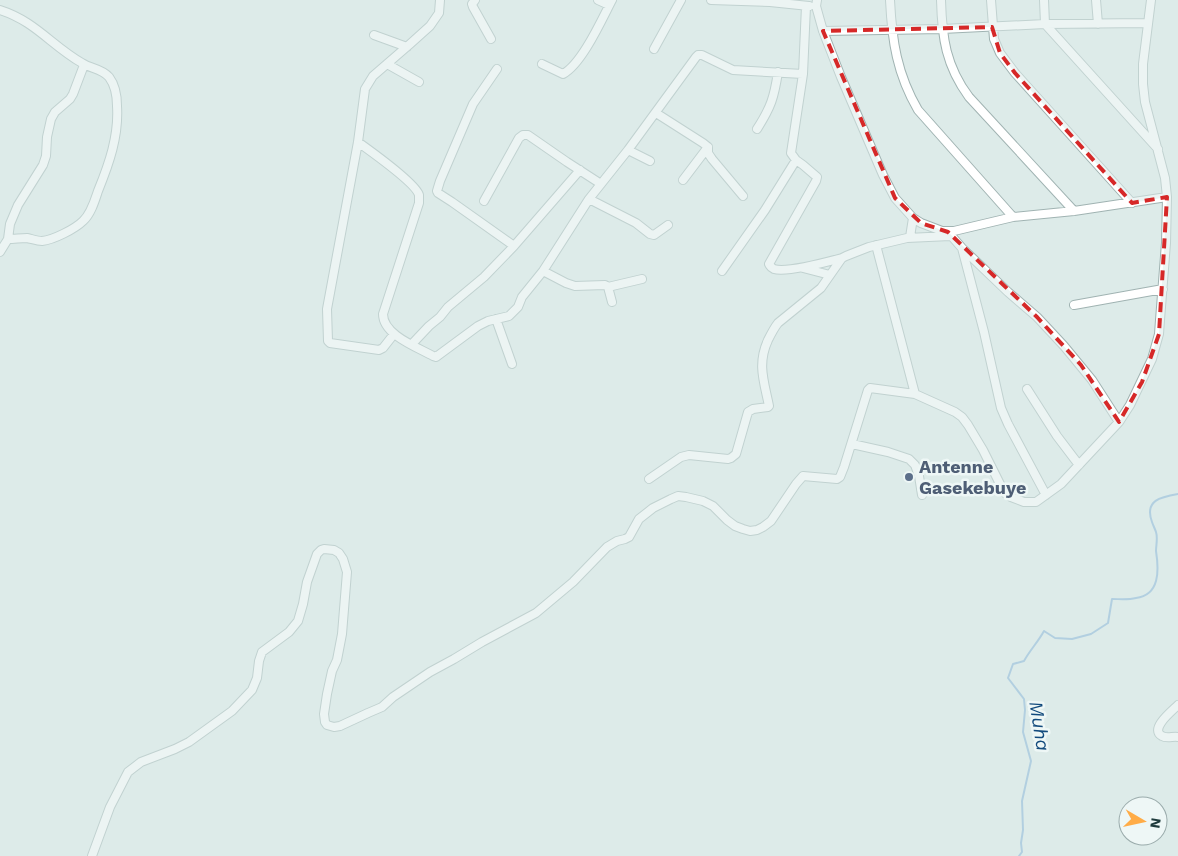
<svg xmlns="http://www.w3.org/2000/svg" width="1178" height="856" font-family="'Work Sans',sans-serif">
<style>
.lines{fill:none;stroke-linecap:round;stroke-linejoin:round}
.stream{stroke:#7faed6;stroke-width:2}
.minor-casing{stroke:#a0b3b2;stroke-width:10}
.minor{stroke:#fff;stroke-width:8}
.marked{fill:none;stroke:#d62828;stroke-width:4;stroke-dasharray:10 6;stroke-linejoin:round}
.service-dot{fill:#5c6f8a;stroke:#eef7f6;stroke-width:2}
.labels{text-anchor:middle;stroke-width:5;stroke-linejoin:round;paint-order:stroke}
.service-label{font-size:18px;font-weight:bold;fill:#4e5e75;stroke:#eef7f6;text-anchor:start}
.water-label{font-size:19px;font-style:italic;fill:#134b7d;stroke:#eef7f6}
</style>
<rect width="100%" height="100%" fill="#ddebe9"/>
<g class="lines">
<path class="stream" d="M 1019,856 L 1022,852 L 1021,843 L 1023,830 L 1022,801 L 1031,761 L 1023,732 L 1025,710 L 1024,699 L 1008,678 L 1013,664 L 1024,661 C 1030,650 1038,642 1044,631 L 1055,638 L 1072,639 L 1091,634 L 1108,623 L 1112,599 C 1120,599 1128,600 1136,598 C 1160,595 1159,570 1156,551 C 1156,545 1158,538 1156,532 C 1155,529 1153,525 1152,522 C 1144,500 1161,497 1178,494"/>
<g class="minor-casing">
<path id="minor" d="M 475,0 L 472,4 L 473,7 L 491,39
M 598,0 L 609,5
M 711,0 L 770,2 L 809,6
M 817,0 L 816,6 L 823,31 L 841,77 L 883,175 L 895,198 L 913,218 L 921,223 L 942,231 L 954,231 L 1013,217 L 1074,211 L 1167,197
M 890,0 C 892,41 897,74 918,110 L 1013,217
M 941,0 C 942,38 946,66 969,97 L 1074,211
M 991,0 L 994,39 L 1000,53 L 1015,73 L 1132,203
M 1044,0 L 1045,24 L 1158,149
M 1096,0 L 1098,24
M 806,6 L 803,74 L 791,153 L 796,160 L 803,165 L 817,177 L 816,181 L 769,264 C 771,267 770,267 774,269 C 787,273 827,262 842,258
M 0,10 C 35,21 52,46 82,63 C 91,69 101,68 109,77 C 115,85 117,97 117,106 C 119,136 109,164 98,191 C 95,200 91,214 83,221 C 75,229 53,240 42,241 C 37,241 32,239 27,238 C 21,238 14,239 8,239
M 823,31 L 942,29 L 1045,24 L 1148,23
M 374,35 L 407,47
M 654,49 L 681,0
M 387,64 L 419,82
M 542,64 L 563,74 C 582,64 602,19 612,0
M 497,69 L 473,104 L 440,181 L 437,191 L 438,193 L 452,202 L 514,246
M 656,113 L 703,143 L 708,147 L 708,153 L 712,159 L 743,196
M 757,129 C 771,107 774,98 778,72
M 358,142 C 369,150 416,183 419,195 C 419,197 419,200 419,203 L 383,314 C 383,335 417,347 433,356 L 436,357 L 478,326 L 488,321 L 509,316 L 518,307 L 522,297 L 543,271 L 589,199 L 628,150 L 696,57 L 698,55 L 702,55 L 733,70 L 803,74
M 628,150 L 650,161
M 683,180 L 708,147
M 589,199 L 636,223 L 650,234 L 654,235 L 668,225
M 484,201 L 519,138 L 523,135 L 528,135 L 567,162 L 601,184
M 948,232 L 962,248 L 1008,292 L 1037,317 L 1064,346 L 1092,380 L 1119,422
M 910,237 L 913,218
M 876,245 L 915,394
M 962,248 L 984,332 L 1001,408 L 1008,424 L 1046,495
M 0,252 L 8,239 L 10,224 L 18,205 L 43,165 L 46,156 L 47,137 L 51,119 L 55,112 L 70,99 L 73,94 L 84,65
M 803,268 L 830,275
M 543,271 L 566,283 L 575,286 L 605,285 L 608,287 L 642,279
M 722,271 L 765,210 L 796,160
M 608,287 L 612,302
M 1074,305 L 1163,289
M 496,319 L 512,364
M 394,334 L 383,348 L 379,350 L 330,343 L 328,341 L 327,309 L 358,142 L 365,89 L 373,76 L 410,44 L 430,26 L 439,13 L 440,0
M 412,344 L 429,326 L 440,317 L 448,307 L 484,277 L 514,246 L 580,170
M 1027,389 L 1057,436 L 1079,465
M 852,444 L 888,452 L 909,459 L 915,465 L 919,476 L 922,495
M 649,479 L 681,457 L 689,455 L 728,459 L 731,458 L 736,454 L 748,412 L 753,409 L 768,407 L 769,406 C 764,381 757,364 768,340 C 771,334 774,328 778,323 L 821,288 L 842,258 L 846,256 L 869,247 L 907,238 L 950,236
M 1178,705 C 1172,711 1149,729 1162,736 C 1167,739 1173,736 1178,737
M 92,856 L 110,807 L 128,772 L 141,762 L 175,749 L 189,742 L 232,711 L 252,690 L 257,678 L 259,661 L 262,652 L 289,632 L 298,621 L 303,604 L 307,582 L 317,554 L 321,550 L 324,549 L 334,550 L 339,553 L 343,559 L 347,572 L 342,634 L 337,660 L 332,671 L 327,694 L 324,714 L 325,722 L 327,725 L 334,727 L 340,726 L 368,713 L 382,707 L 393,697 L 430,672 L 454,659 L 482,642 L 536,613 L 573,582 L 607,547 L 617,541 L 625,539 L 629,537 L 639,519 L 653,508 L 671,499 L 678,496 L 686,497 L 703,501 L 713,506 L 727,520 L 735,526 L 743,529 L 750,531 L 757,530 L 763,527 L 771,521 L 796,484 L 803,476 L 837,479 L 840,477 L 844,467 L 868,390 L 870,388 L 915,394 L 955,412 L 962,417 L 968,425 L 983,450 L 1001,486 L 1005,493 L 1011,497 L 1024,502 L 1036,502 L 1061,484 L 1119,422 L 1130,405 L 1152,359 L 1159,334 L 1160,320 L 1166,243 L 1167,197 L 1165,178 L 1145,102 L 1143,84 L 1143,64 L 1151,0"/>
</g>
<use href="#minor" class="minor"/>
</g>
<path d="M0 0H1178V856H0ZM 992,27 L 1000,53 L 1015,73 L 1132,203 L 1167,197 L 1159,334 L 1142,382 L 1119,422 L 1081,365 L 1037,317 L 948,232 L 921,223 L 895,198 L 823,31 Z" fill="#ddebe9" fill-opacity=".55" fill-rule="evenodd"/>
<path class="marked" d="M 992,27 L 1000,53 L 1015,73 L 1132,203 L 1167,197 L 1159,334 L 1142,382 L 1119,422 L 1081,365 L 1037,317 L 948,232 L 921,223 L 895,198 L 823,31 Z"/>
<circle class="service-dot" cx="909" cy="477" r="5"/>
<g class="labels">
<g class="service-label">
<text x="919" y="473">Antenne<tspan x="919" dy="21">Gasekebuye</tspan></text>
</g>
<g class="water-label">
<text transform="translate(1040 726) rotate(81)" y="7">Muha</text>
</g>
</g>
<g transform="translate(1143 821) rotate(99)"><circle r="24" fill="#eef7f6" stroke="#9bacac"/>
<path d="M0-4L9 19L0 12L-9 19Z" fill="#ffac47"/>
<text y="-8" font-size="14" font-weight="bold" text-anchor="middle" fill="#1e3b3c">N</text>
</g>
</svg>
